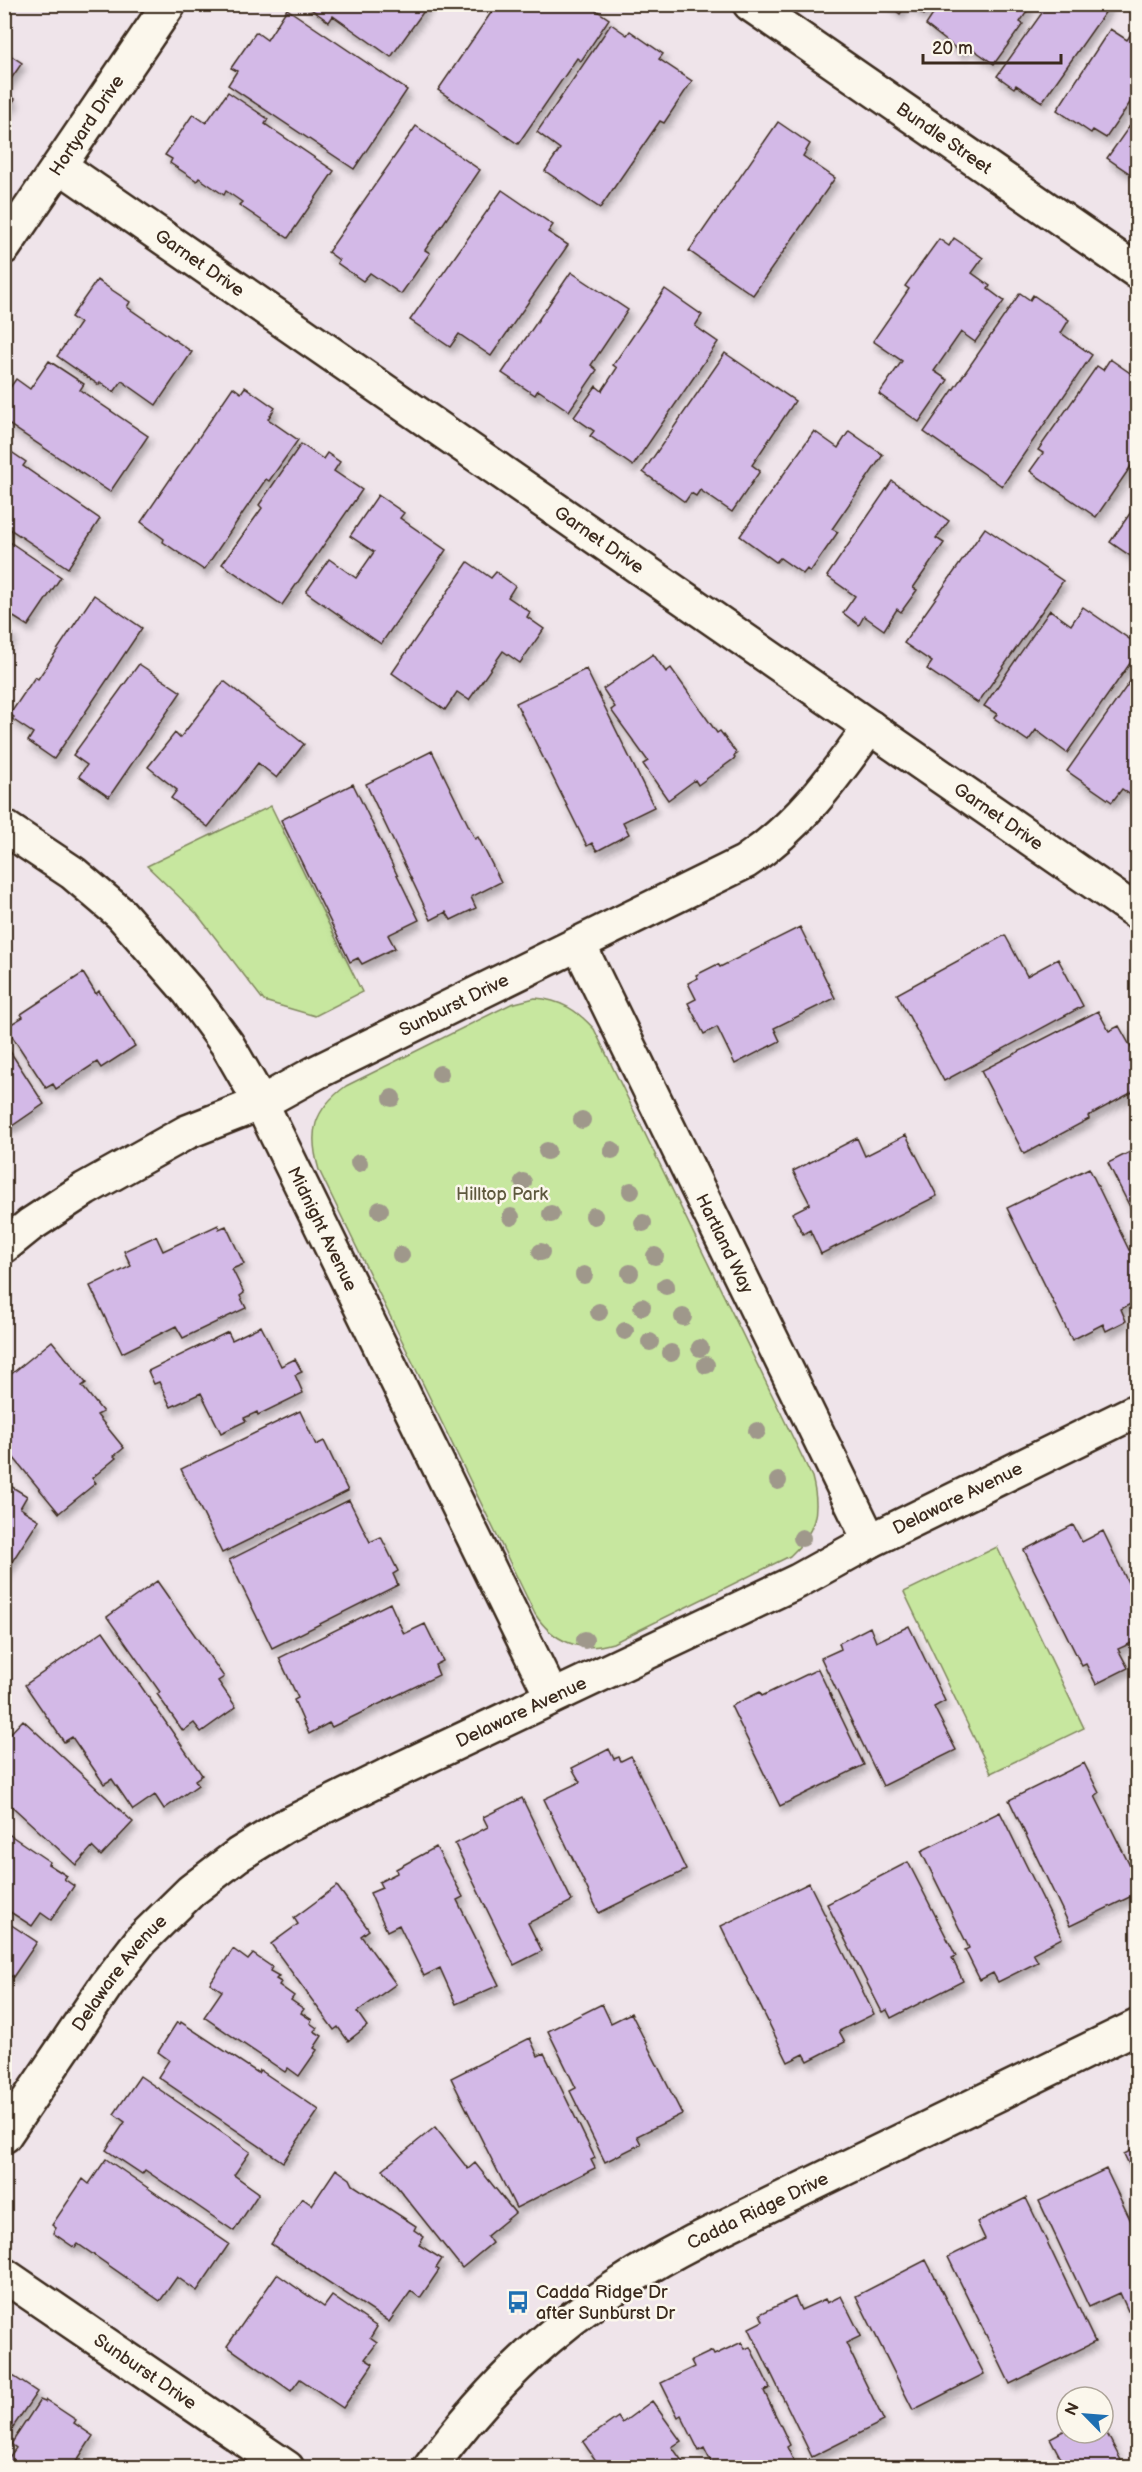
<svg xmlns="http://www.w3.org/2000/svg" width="1142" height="2472" font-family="'Balsamiq Sans',sans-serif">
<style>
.green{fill:#c7e79f;stroke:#81885e;stroke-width:1.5}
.building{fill:#d3b9e7;stroke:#3b2a1e;stroke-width:1.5;filter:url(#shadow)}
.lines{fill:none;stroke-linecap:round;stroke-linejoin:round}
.street-casing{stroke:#3b2a1e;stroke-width:38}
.secondary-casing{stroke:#3b2a1e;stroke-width:38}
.street{stroke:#fbf7ec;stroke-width:33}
.secondary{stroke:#fbf7ec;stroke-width:33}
.tree{fill:#9f988b}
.labels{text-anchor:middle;stroke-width:5;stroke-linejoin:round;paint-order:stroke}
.street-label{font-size:18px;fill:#3b2a1e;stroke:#fbf7ec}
.park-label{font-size:18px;fill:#5e593e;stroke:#fbf7ec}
.poi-label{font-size:18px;fill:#3b2a1e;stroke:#fbf7ec;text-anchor:start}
</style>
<defs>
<filter id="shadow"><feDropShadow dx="3.5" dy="6" stdDeviation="3" flood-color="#0004"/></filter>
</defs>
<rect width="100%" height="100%" fill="#efe4ea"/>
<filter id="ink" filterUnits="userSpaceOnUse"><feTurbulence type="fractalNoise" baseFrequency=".0167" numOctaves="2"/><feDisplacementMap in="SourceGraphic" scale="12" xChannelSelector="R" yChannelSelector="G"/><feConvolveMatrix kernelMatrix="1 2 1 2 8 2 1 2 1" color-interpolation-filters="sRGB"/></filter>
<g filter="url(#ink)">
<path class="green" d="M 271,806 L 362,992 L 315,1016 L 264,1001 L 197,914 L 147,866 Z
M 535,998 C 561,1000 577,1010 594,1029 L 812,1477 C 821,1511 816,1532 790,1556 L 613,1643 C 581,1653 553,1642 535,1614 L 319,1170 C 308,1133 313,1110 346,1086 L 511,1004 Z
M 997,1547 L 1084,1728 L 991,1773 L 904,1592 Z"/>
<path class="building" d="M 304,4 L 429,4 L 391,57 L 333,16 L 329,22 Z
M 497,4 L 587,4 L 609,19 L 581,61 L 577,58 L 518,144 L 438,90 Z
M 887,4 L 907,4 L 900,14 Z
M 908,4 L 932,4 L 924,15 Z
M 940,4 L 1032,4 L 1020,22 L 1023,24 L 994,64 L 967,45 L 962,53 L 926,25 Z
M 1041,4 L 1111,4 L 1042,102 L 1016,85 L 1014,88 L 997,76 L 1042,13 L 1038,10 Z
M 287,9 L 407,90 L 354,169 L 228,85 L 237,71 L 231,68 L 256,32 L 267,40 Z
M 611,24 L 627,35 L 630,31 L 663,54 L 659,59 L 692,81 L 664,123 L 660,121 L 600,208 L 545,171 L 560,149 L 537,132 Z
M 1110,29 L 1127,40 L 1131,34 L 1138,38 L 1138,91 L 1106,138 L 1093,130 L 1091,133 L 1057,110 Z
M 4,51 L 22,63 L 4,89 Z
M 4,92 L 15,99 L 4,115 Z
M 228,92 L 268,119 L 265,124 L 334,171 L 288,238 L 239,205 L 242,202 L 226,191 L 224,195 L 199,178 L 197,181 L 170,163 L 172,159 L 165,155 L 193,114 L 206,123 Z
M 1138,114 L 1138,179 L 1107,158 Z
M 778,122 L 810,144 L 803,156 L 835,178 L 753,295 L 689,251 Z
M 416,126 L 480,170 L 425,250 L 430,253 L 401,294 L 370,273 L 363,281 L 337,263 L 339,260 L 328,252 Z
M 502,190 L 553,225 L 548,232 L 568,245 L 491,356 L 459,334 L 450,347 L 410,320 Z
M 954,238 L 983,258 L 972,273 L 990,286 L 988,289 L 1004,301 L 975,342 L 961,332 L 934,371 L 948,380 L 919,422 L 879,394 L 902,361 L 873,341 L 909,289 L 905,286 L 939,239 L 949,246 Z
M 571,272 L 628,310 L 591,365 L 597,370 L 569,411 L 538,390 L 535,395 L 502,373 Z
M 97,280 L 130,302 L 127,307 L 192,352 L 156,405 L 122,381 L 114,392 L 100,382 L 99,385 L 57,356 L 80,323 L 71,317 Z
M 665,289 L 702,315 L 695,326 L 718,342 L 633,466 L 590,436 L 594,431 L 574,417 L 596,386 L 602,391 L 617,368 L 613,365 Z
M 1020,293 L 1030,300 L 1033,295 L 1069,320 L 1061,333 L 1092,355 L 1002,486 L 924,432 Z
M 725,353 L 795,401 L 752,465 L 760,471 L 732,512 L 700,490 L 696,496 L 691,493 L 685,502 L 643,472 Z
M 1110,359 L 1136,377 L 1138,375 L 1138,456 L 1096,517 L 1030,471 L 1043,453 L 1038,450 L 1097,366 L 1103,370 Z
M 49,361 L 84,384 L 80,390 L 148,436 L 110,492 L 4,421 L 4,396 L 16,379 L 30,389 Z
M 233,387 L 241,393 L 245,387 L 275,408 L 268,419 L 298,440 L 269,481 L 266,479 L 204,570 L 163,542 L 164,539 L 141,522 Z
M 814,431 L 838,448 L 849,431 L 883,455 L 832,529 L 838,532 L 810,572 L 807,569 L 803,574 L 780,558 L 776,562 L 740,536 Z
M 301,444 L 323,459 L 327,453 L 340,462 L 334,471 L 362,490 L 282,605 L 222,564 L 262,508 L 259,505 Z
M 4,447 L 26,462 L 23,466 L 100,519 L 68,568 L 4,525 Z
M 892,481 L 949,521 L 936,538 L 944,543 L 913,588 L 917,590 L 901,612 L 897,609 L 884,630 L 864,616 L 859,625 L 843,613 L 855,596 L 827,576 Z
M 378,495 L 404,513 L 400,518 L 446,550 L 381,644 L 306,592 L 329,559 L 356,578 L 374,552 L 350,536 Z
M 1138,502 L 1138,561 L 1110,542 Z
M 985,528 L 1063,581 L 978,703 L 927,669 L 932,662 L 904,643 Z
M 4,538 L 61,577 L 28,626 L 4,611 Z
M 468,562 L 491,578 L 496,572 L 515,586 L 508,597 L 530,612 L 527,617 L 544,629 L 520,663 L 503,651 L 469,700 L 457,692 L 445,710 L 392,673 Z
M 94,595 L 142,628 L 54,759 L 28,741 L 33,733 L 12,719 L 14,717 L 10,714 L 35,677 L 38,679 Z
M 1083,607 L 1138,645 L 1138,652 L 1067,753 L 1036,730 L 1028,741 L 994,718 L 997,714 L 984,706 L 1050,610 L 1071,625 Z
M 4,629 L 13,634 L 4,647 Z
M 653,654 L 666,672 L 671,668 L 717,733 L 720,731 L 737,754 L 734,756 L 735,758 L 698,785 L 695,780 L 668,800 L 643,764 L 648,761 L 611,710 L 615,707 L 603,689 Z
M 139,664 L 181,692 L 109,797 L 79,776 L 87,765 L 73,755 Z
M 586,669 L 654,807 L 623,822 L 629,834 L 597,851 L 592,843 L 587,846 L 516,703 Z
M 1138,670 L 1138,800 L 1122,789 L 1112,802 L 1067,771 Z
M 224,681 L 304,744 L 277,778 L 258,763 L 208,827 L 171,798 L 177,790 L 148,767 L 175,733 L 180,738 Z
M 432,751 L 475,839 L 478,837 L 501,882 L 471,897 L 476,908 L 451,920 L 446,912 L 431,920 L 366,784 Z
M 353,784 L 419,920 L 388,935 L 395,948 L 362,964 L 358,958 L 350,962 L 281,820 Z
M 800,927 L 835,998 L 774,1028 L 780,1041 L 735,1064 L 717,1027 L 704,1034 L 688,1003 L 696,999 L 688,983 L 698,978 L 696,975 L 718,964 L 720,967 Z
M 1005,935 L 1027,976 L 1058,959 L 1083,1006 L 944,1081 L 897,994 Z
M 83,973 L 96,994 L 99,991 L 135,1046 L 101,1068 L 97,1062 L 56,1089 L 53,1084 L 46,1088 L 6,1027 L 23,1017 L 21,1014 Z
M 1098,1011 L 1109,1031 L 1119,1026 L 1138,1060 L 1138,1089 L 1088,1116 L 1089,1119 L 1024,1154 L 981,1071 Z
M 4,1042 L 44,1104 L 9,1128 L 4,1122 Z
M 906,1135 L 937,1196 L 821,1254 L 810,1230 L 803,1234 L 792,1213 L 810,1204 L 793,1171 L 857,1138 L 865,1156 Z
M 1138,1148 L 1138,1223 L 1108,1163 Z
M 1089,1168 L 1129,1250 L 1133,1248 L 1138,1258 L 1138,1300 L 1121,1309 L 1126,1321 L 1106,1331 L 1103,1324 L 1072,1340 L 1007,1208 Z
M 218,1225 L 219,1229 L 226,1226 L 244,1264 L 232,1269 L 244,1293 L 240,1296 L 246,1308 L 183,1338 L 176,1326 L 122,1353 L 90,1286 L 131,1266 L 124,1251 L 156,1236 L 163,1251 Z
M 261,1326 L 281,1366 L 295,1359 L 302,1372 L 295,1375 L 303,1393 L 258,1415 L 257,1412 L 244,1418 L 246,1421 L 221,1433 L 201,1393 L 171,1407 L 159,1382 L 154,1384 L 148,1371 L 228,1332 L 232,1340 Z
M 52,1341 L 86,1383 L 82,1386 L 103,1412 L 97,1415 L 124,1448 L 114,1456 L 116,1458 L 92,1478 L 96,1483 L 59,1513 L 4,1446 L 4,1380 Z
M 300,1411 L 316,1445 L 324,1441 L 348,1491 L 222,1553 L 181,1469 Z
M 4,1482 L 27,1496 L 20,1508 L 39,1520 L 4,1574 Z
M 349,1500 L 370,1542 L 381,1537 L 398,1571 L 393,1574 L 398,1585 L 272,1648 L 229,1560 Z
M 1073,1525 L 1082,1542 L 1103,1531 L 1133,1593 L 1138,1590 L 1138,1640 L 1118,1649 L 1128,1668 L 1096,1684 L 1086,1664 L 1082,1666 L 1024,1550 Z
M 157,1581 L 224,1677 L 218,1681 L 236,1707 L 201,1732 L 194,1723 L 183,1731 L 157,1694 L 160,1692 L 107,1617 Z
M 390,1603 L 404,1634 L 425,1624 L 443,1661 L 435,1665 L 439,1675 L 332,1727 L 329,1723 L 309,1734 L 294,1700 L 298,1698 L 279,1658 Z
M 909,1626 L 945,1701 L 934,1707 L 956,1750 L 883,1786 L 821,1658 L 841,1649 L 839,1643 L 870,1627 L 876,1642 Z
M 103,1631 L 202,1775 L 195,1780 L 198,1785 L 164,1809 L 155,1795 L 133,1810 L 112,1779 L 104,1784 L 72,1737 L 64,1742 L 25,1685 Z
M 818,1669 L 864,1765 L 780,1806 L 731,1706 L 760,1692 L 762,1696 Z
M 23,1720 L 133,1822 L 101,1856 L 92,1847 L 76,1865 L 4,1799 L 4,1740 Z
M 609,1749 L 614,1759 L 619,1757 L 621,1761 L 631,1756 L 686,1870 L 599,1913 L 544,1799 L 580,1782 L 572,1768 Z
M 1084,1763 L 1099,1793 L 1095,1796 L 1138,1882 L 1138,1893 L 1070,1926 L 1009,1800 Z
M 522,1798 L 572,1901 L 528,1923 L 542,1951 L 514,1965 L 455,1844 L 488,1827 L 483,1817 Z
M 1000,1812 L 1062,1938 L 1033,1953 L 1038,1962 L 998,1982 L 993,1973 L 980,1980 L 965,1950 L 969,1948 L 921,1851 Z
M 4,1831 L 50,1862 L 48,1864 L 67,1876 L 64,1879 L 74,1886 L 51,1920 L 41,1913 L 32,1926 L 4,1908 Z
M 436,1847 L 463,1897 L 457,1900 L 499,1985 L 456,2004 L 440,1968 L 424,1976 L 399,1925 L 387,1931 L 370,1893 L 382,1888 L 379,1882 L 397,1873 L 396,1869 Z
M 908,1862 L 956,1956 L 952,1958 L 963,1981 L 891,2018 L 887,2010 L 882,2012 L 827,1904 Z
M 809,1883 L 874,2014 L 839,2031 L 845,2042 L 808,2061 L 804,2054 L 788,2062 L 721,1926 Z
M 337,1886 L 369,1930 L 361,1936 L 396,1984 L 357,2012 L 367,2026 L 348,2041 L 338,2027 L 334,2030 L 271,1944 L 298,1924 L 294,1918 Z
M 4,1920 L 37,1942 L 13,1977 L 4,1973 Z
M 233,1949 L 248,1960 L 253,1954 L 272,1967 L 270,1971 L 279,1976 L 276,1979 L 281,1982 L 279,1985 L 294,1996 L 291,2000 L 304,2009 L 301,2013 L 312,2020 L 310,2023 L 317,2028 L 314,2031 L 322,2036 L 314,2048 L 317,2050 L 299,2076 L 288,2068 L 285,2072 L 204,2017 L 222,1991 L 210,1983 Z
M 602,2004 L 611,2023 L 631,2013 L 682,2114 L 637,2136 L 641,2144 L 605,2162 L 570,2091 L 576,2088 L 548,2031 Z
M 177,2022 L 180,2024 L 181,2022 L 258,2073 L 260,2070 L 319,2110 L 283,2162 L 158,2077 L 169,2060 L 158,2052 Z
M 530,2038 L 538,2056 L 544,2053 L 595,2158 L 591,2160 L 595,2168 L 516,2208 L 451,2078 Z
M 140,2076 L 250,2152 L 234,2175 L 259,2193 L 234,2231 L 145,2170 L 142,2174 L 106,2150 L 125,2122 L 114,2114 Z
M 435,2127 L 468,2169 L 475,2163 L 515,2213 L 487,2236 L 492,2243 L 462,2268 L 383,2169 Z
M 1138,2147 L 1138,2183 L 1124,2154 Z
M 106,2159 L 229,2244 L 197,2291 L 177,2277 L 160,2301 L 78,2244 L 75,2248 L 53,2233 L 56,2228 L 52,2225 L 83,2179 L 89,2184 Z
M 336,2169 L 350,2179 L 353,2185 L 416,2226 L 414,2230 L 424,2237 L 419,2245 L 442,2259 L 436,2268 L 439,2270 L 420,2298 L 411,2291 L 389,2322 L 271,2244 L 302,2198 L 312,2205 Z
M 1106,2169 L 1138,2236 L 1138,2307 L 1128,2311 L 1120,2293 L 1089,2307 L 1039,2201 Z
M 1026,2198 L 1095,2342 L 1010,2384 L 948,2257 L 985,2239 L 977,2222 Z
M 926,2260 L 984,2374 L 913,2410 L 856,2296 Z
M 277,2274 L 324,2307 L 332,2296 L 377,2327 L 370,2338 L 377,2343 L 365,2359 L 373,2364 L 343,2408 L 300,2379 L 291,2391 L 227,2346 Z
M 841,2296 L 861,2336 L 846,2343 L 884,2421 L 812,2457 L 749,2328 L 763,2321 L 760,2314 L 795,2297 L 801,2310 L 825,2299 L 827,2303 Z
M 742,2342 L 745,2349 L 750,2347 L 770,2388 L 764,2391 L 790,2445 L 787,2447 L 797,2468 L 714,2468 L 704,2448 L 699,2451 L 681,2415 L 678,2417 L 661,2383 L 694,2367 L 691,2361 L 712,2351 L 714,2355 Z
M 4,2370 L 37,2392 L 4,2440 Z
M 40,2400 L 45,2402 L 46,2400 L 76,2420 L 74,2423 L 93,2436 L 72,2468 L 4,2468 L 4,2464 L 16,2448 L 11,2444 Z
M 652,2401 L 681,2441 L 672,2447 L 687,2468 L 601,2468 L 583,2442 L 618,2417 L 622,2423 Z
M 1103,2426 L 1125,2468 L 1066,2468 L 1050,2438 L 1067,2429 L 1067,2433 L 1103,2433 Z
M 126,2460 L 137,2468 L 121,2468 Z"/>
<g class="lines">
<g class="street-casing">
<g id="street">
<path id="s1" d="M 750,4 L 1138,272"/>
<path id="s2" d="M 60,166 L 1138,913"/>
<path id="s3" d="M 4,247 L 169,4"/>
<path id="s4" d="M 4,827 L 73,873 L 121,914 L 189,992 L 227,1044 L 261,1103 L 552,1697"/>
<path id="s5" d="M 579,945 L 870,1541"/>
<path id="s6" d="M 4,1246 L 30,1225 L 85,1189 L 187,1132 L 261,1103 L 317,1072 L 745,862 C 800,825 832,780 870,727"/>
<path id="s7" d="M 4,2136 L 107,1984 L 141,1940 L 191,1891 L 238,1855 L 283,1827 L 392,1773 L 798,1581 L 870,1541 L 1138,1410"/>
<path id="s8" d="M 4,2275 L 287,2468"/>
</g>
</g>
<g class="secondary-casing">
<g id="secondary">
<path id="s9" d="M 430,2468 C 503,2367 584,2298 695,2241 L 1138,2026"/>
</g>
</g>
<use href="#street" class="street"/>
<use href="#secondary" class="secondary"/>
</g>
<g class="tree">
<circle cx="440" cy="1074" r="9"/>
<circle cx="392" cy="1098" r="9"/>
<circle cx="582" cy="1120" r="9"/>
<circle cx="612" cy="1150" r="9"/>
<circle cx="547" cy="1151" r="9"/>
<circle cx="359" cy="1163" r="9"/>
<circle cx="523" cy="1182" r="9"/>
<circle cx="631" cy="1191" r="9"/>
<circle cx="380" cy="1210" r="9"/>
<circle cx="551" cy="1214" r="9"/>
<circle cx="594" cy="1216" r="9"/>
<circle cx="511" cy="1217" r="9"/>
<circle cx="643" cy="1223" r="9"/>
<circle cx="541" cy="1252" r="9"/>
<circle cx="401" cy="1255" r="9"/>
<circle cx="655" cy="1256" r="9"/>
<circle cx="630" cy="1273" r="9"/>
<circle cx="584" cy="1275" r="9"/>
<circle cx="666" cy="1286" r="9"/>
<circle cx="642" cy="1307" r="9"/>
<circle cx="599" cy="1312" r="9"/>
<circle cx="683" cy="1317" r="9"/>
<circle cx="625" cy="1331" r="9"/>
<circle cx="650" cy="1342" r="9"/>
<circle cx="700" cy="1348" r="9"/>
<circle cx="671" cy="1353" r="9"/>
<circle cx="706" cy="1365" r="9"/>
<circle cx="757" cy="1431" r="9"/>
<circle cx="778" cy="1481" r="9"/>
<circle cx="802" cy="1538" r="9"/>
<circle cx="585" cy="1640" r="9"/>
</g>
</g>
<defs>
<g id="bus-bare" transform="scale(1.8)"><path d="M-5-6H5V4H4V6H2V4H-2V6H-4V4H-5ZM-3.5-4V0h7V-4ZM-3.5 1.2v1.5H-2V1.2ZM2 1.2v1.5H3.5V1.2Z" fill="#1f6fb2" stroke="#fbf7ec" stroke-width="2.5" paint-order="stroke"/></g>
</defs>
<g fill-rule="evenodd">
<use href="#bus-bare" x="518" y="2302"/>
</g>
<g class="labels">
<g class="street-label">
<text dy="6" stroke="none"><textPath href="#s3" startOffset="147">Hortyard Drive</textPath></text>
<text dy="6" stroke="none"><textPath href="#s1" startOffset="236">Bundle Street</textPath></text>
<text dy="6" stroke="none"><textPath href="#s2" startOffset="170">Garnet Drive</textPath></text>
<text dy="6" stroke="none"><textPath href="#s2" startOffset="656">Garnet Drive</textPath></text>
<text dy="6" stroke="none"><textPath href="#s2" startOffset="1142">Garnet Drive</textPath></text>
<text dy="6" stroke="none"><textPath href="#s6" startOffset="512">Sunburst Drive</textPath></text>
<text dy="6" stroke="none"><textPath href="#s4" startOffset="522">Midnight Avenue</textPath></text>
<text dy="6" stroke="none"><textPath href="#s5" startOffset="332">Hartland Way</textPath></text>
<text dy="6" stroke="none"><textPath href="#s7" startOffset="1172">Delaware Avenue</textPath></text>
<text dy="6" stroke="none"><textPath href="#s7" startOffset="686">Delaware Avenue</textPath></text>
<text dy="6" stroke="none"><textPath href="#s7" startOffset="200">Delaware Avenue</textPath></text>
<text dy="6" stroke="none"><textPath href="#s9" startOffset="422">Cadda Ridge Drive</textPath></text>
<text dy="6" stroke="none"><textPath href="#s8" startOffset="171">Sunburst Drive</textPath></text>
</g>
<g class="park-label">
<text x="502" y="1200">Hilltop Park</text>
</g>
<g class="poi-label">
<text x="536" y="2298">Cadda Ridge Dr<tspan x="536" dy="21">after Sunburst Dr</tspan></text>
</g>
</g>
<rect width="1142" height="2472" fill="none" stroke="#fbf7ec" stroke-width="24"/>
<rect x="12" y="12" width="1118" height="2448" fill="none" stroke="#3b2a1e" stroke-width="2" filter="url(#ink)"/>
<g transform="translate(1085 2415) rotate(295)"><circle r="28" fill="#fbf7ec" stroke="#aea59a" stroke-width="1.5"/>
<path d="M0-4.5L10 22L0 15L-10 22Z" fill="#1f6fb2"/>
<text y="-9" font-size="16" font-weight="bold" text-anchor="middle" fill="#3b2a1e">N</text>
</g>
<path d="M923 54v9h138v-9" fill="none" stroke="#3b2a1e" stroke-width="3"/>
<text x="932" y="54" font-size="18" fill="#3b2a1e" stroke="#fbf7ec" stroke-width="4.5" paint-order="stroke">20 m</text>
</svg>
